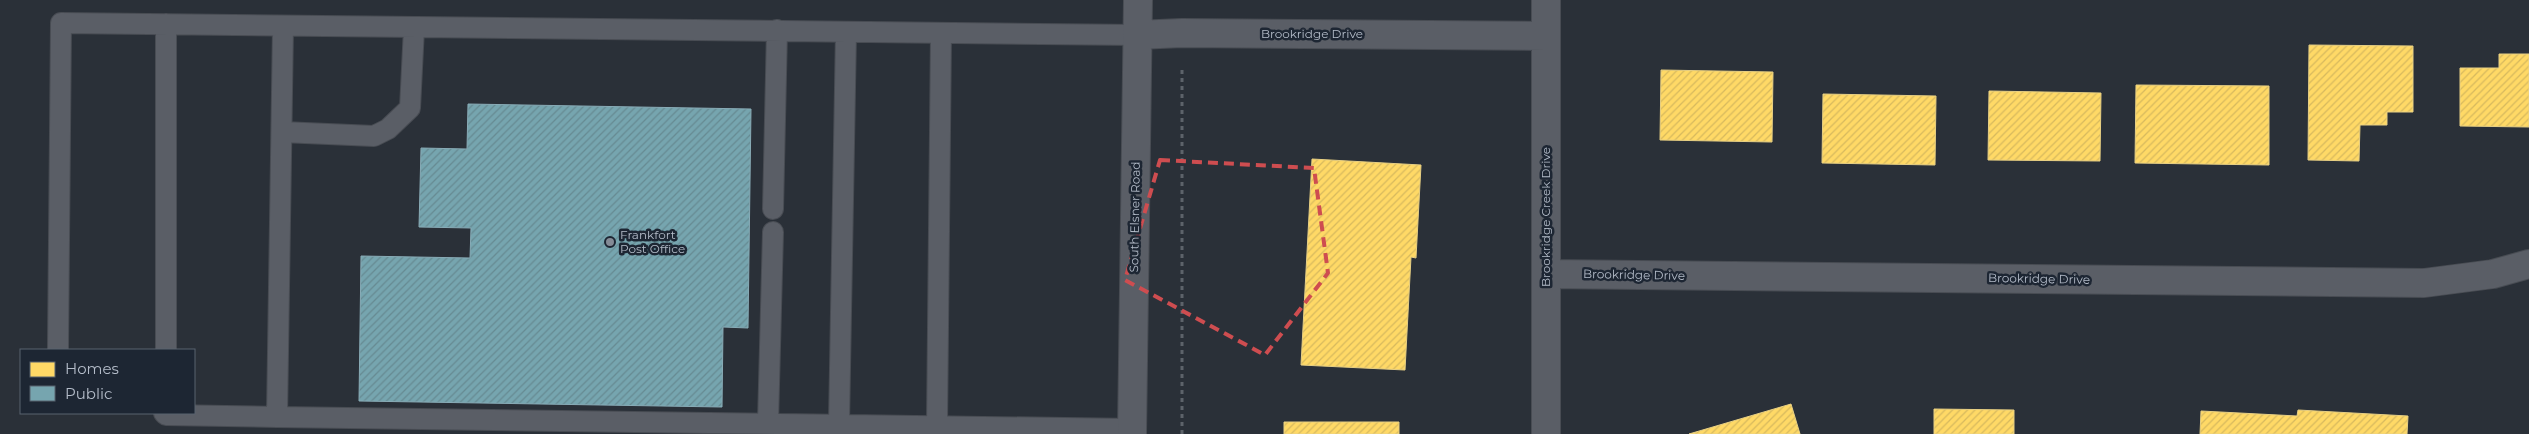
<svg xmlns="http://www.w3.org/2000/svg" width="2529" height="434" font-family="Montserrat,sans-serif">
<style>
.homes{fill:url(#homes-hatch);stroke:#e8d084}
.public{fill:url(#public-hatch);stroke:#89acb7}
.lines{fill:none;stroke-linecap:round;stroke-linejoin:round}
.lane-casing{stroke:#484c53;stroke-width:22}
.street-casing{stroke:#484c53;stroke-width:30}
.path{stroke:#5d636a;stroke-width:3;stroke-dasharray:4 4;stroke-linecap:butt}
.lane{stroke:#5a5e66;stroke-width:20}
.street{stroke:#5a5e66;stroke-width:28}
.marked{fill:none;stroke:#ce4d50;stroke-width:4;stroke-dasharray:10 6;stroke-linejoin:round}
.poi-dot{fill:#848b96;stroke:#1d2633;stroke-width:2}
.labels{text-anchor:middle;stroke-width:5;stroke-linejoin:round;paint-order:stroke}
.street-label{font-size:12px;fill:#b4bcc9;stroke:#1d2633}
.poi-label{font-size:12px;fill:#b4bcc9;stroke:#1d2633;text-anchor:start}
</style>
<defs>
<pattern id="homes-hatch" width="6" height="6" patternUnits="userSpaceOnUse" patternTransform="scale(1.25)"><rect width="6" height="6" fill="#ffd966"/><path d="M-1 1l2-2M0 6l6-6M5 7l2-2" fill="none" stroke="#d7b95e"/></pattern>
<pattern id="public-hatch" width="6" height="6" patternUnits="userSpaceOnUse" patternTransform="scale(1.25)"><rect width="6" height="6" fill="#76a5af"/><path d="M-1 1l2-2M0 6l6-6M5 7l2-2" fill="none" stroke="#668a92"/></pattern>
</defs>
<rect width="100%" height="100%" fill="#2a3038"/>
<path class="homes" d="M 2309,45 L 2413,46 L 2413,112 L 2387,112 L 2387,125 L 2360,125 L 2359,161 L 2308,160 Z
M 2499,54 L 2529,54 L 2529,127 L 2460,126 L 2460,68 L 2499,68 Z
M 1661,70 L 1773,72 L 1772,142 L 1660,140 Z
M 2136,85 L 2269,86 L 2269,165 L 2135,163 Z
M 1989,91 L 2101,93 L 2100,161 L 1988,160 Z
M 1823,94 L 1936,96 L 1935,165 L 1822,163 Z
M 1312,159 L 1421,165 L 1416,258 L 1411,257 L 1405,370 L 1301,365 Z
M 1791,404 L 1800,434 L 1689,434 Z
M 1934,409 L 2014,410 L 2014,434 L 1934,434 Z
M 2298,410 L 2408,416 L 2407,434 L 2200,434 L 2201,411 L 2297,416 Z
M 1284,422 L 1399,422 L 1399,434 L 1284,434 Z"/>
<path class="public" d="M 468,104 L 751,109 L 748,328 L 723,327 L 722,407 L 359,401 L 361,256 L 470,258 L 471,228 L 419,227 L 421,148 L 467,149 Z"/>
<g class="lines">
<g class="lane-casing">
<path id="lane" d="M 166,24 L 166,350
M 282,132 L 374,136 L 388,129 L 410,108 L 414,28
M 773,209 L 777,30
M 58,350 L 61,23 L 1137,35
M 164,413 L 166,415 L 277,417 L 1132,429
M 277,417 L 283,27
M 768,423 L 773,232
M 839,424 L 846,32
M 937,426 L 941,33"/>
</g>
<g class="street-casing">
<path id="street" d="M 1137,35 L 1182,33 L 1546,36
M 1546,274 L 2424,283 L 2493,274 L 2529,264
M 1132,434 L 1138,0
M 1546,434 L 1546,0"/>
</g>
<path class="path" d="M 1182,434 L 1182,68"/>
<use href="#lane" class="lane"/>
<use href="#street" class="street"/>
</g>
<path class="marked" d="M 1160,160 L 1314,168 L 1328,273 L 1265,355 L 1125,280 Z"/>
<circle class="poi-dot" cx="610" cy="242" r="5"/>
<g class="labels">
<g class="street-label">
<text x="1312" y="38">Brookridge Drive</text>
<text transform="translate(1135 217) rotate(-89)" y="4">South Elsner Road</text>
<text transform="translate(1546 217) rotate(-90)" y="4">Brookridge Creek Drive</text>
<text transform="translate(1634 275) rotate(1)" y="4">Brookridge Drive</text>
<text transform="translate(2039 279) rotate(1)" y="4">Brookridge Drive</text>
</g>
<g class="poi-label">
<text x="620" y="239">Frankfort<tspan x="620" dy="14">Post Office</tspan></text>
</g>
</g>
<rect x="20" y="349" width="175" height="65" fill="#1d2633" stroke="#59626f"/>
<rect x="30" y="362" width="25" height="15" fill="#ffd966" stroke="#59626f"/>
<text x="65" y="374" font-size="15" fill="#b4bcc9">Homes</text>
<rect x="30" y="386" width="25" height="15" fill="#76a5af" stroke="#59626f"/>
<text x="65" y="399" font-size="15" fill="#b4bcc9">Public</text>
</svg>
